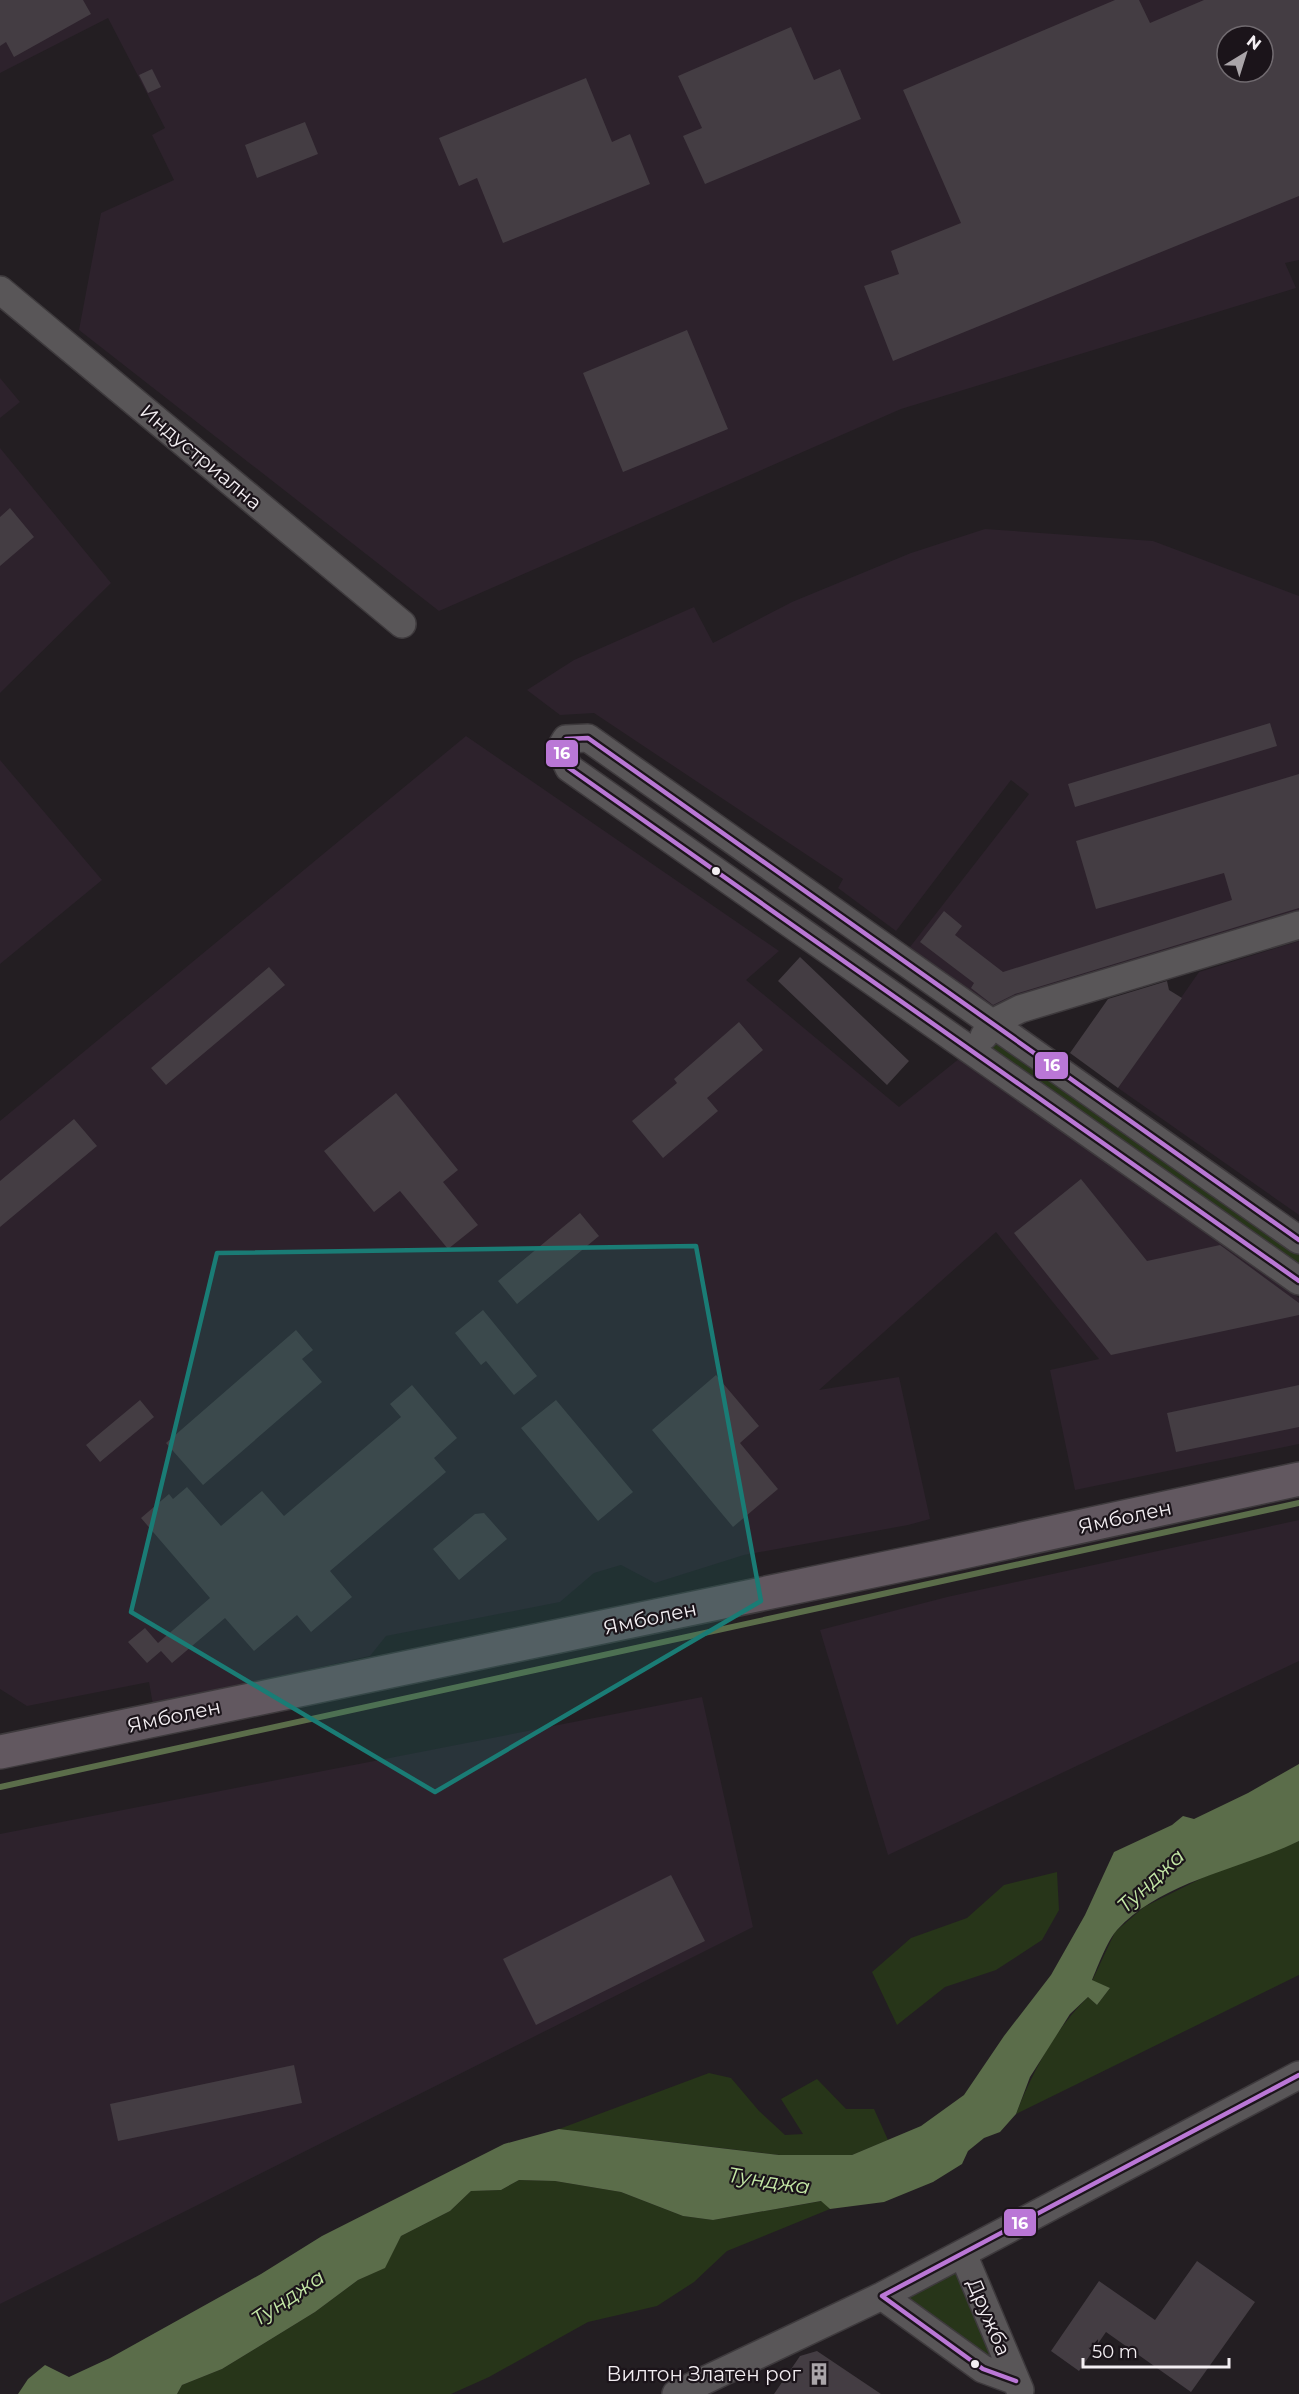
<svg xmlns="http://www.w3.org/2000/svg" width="1299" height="2394" font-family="Montserrat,sans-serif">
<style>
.built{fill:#2d222c;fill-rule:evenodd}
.green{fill:#273519}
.water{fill:#5b6d4a}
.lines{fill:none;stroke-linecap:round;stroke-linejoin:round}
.stream{stroke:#5b6d4a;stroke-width:6}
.building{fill:#443d43;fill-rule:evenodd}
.minor-casing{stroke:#3e3a3d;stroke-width:30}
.major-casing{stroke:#3e3a3d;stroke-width:36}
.minor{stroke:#595658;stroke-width:27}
.major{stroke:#625860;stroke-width:33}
.bus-1-casing{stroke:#1b141a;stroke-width:9}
.bus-1{stroke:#ba77d6;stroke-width:4.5}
.marked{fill:#1a7c75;fill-opacity:0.2;stroke:#1a7c75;stroke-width:4.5;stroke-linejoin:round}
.bus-dot{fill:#f3eef2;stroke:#1b141a;stroke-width:2}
.labels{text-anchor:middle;stroke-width:4.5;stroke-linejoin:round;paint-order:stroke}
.street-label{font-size:20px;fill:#f3eef2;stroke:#1b141a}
.poi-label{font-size:20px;fill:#f3eef2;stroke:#1b141a;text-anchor:end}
.water-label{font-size:21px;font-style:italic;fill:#c4e8a6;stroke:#1b141a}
.line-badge{stroke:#1b141a;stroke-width:2}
.badge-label{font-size:16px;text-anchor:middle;font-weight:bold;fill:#fff}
</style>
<rect width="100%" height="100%" fill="#231e22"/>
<path class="built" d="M 0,0 L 1299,0 L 1299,260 L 1285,263 L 1296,288 L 901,409 L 439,611 L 79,330 L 101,213 L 174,180 L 152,135 L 165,128 L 108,18 L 0,73 ZM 1227,36 L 1263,36 L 1263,72 L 1227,72 Z
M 0,378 L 20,402 L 0,418 Z
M 0,448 L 111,583 L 0,693 Z
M 985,529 L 1153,541 L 1299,596 L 1299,913 L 994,1010 L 910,947 L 1029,794 L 1011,780 L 896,931 L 838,888 L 843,879 L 594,713 L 560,715 L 527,690 L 574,660 L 694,607 L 713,643 L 792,602 L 911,553 Z
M 466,736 L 779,951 L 746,980 L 899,1107 L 960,1058 L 1086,1144 L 1299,1298 L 1299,1444 L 1075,1490 L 1050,1370 L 1099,1359 L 996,1232 L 819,1390 L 899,1377 L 930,1519 L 908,1525 L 744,1555 L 655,1583 L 621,1565 L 594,1573 L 560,1602 L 386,1636 L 370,1656 L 153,1705 L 149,1682 L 27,1706 L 0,1689 L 0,1121 Z
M 0,760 L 102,880 L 0,964 Z
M 1299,941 L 1299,1215 L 1118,1088 L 1199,972 Z
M 1299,1520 L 1299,1661 L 888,1855 L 820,1630 L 947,1597 Z
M 702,1697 L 753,1927 L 0,2304 L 0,1834 Z"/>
<path class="green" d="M 992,1024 L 1299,1240 L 1299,1281 L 973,1052 Z
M 1299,1841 L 1299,1975 L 1016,2114 C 1033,2071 1055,2029 1088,1997 L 1097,2005 L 1110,1988 L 1092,1981 L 1115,1932 L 1144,1907 L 1204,1877 Z
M 1057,1872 L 1059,1910 L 1042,1940 L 996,1970 L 945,1987 L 897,2025 L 872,1972 L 911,1938 L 967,1918 L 1004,1885 Z
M 709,2073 L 731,2078 L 759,2111 L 785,2135 L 803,2134 L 781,2099 L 817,2079 L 846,2109 L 874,2109 L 888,2140 L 852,2155 L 780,2155 L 559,2129 Z
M 519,2180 L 555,2181 L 621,2192 L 683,2216 L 713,2220 L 822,2201 L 830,2209 L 727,2251 L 694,2282 L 657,2306 L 588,2322 L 489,2377 L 451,2394 L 177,2394 L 182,2385 L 222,2369 L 315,2312 L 358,2280 L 384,2268 L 401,2236 L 450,2211 L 471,2191 L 501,2190 Z
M 963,2254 L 1016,2381 L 882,2296 Z"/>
<path class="water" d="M 1299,1764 L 1299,1841 C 1240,1870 1163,1880 1117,1930 C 1107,1941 1098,1966 1092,1980 L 1110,1988 L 1097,2005 L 1088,1997 L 1070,2014 L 1030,2077 L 1016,2114 L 1000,2132 L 984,2138 L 968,2151 L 962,2164 L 933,2182 L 884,2202 L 830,2209 L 821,2201 L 713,2220 L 683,2216 L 621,2192 L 555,2181 L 519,2180 L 501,2190 L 471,2191 L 450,2211 L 401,2236 L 385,2268 L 358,2280 L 315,2312 L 222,2369 L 182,2385 L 177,2394 L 18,2394 L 28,2379 L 45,2365 L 69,2377 L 110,2358 L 261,2274 L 322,2236 L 504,2144 L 559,2129 L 779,2155 L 852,2155 L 921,2126 L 964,2095 L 1004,2036 L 1051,1975 L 1085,1915 L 1114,1852 L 1172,1825 L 1183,1816 L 1194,1819 L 1248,1793 Z"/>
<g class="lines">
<path class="stream" d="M 0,1787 L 1299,1503"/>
</g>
<path class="building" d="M 0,0 L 83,0 L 91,14 L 14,57 L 6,42 L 0,46 Z
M 1115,0 L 1139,0 L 1150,23 L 1204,0 L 1299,0 L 1299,196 L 893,361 L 864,286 L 899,274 L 891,251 L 961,223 L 903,90 ZM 1227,36 L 1263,36 L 1263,72 L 1227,72 Z
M 791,27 L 814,80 L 840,69 L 861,119 L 705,184 L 683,136 L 702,128 L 678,76 Z
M 152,69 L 161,87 L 148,93 L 139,75 Z
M 586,78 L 612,142 L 630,134 L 650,184 L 503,243 L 477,178 L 459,186 L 439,138 Z
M 305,122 L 318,154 L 257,178 L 245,145 Z
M 687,330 L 728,429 L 623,472 L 583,373 Z
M 10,508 L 34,537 L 0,566 L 0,517 Z
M 1270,723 L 1277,746 L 1075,807 L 1068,784 Z
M 1299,774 L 1299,908 L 1015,994 L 993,1005 L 971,988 L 974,983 L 920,942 L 944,911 L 962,926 L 955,935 L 1003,972 L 1232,900 L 1224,873 L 1096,909 L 1076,841 Z
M 800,957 L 909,1061 L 887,1085 L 778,981 Z
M 269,967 L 285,985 L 166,1085 L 151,1068 Z
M 1167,981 L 1169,990 L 1182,998 L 1118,1088 L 1070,1053 L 1108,999 Z
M 739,1022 L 763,1050 L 707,1098 L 718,1111 L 663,1158 L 632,1121 L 677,1083 L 674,1079 Z
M 396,1093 L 458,1170 L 443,1182 L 478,1225 L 448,1249 L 400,1191 L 374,1212 L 324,1151 Z
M 74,1119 L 97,1146 L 0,1227 L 0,1181 Z
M 1081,1179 L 1147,1261 L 1220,1245 L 1299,1303 L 1299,1315 L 1111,1355 L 1014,1233 Z
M 580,1213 L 599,1236 L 517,1304 L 498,1281 Z
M 483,1310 L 537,1376 L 514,1395 L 486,1361 L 481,1365 L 455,1333 Z
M 296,1330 L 313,1350 L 302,1359 L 322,1382 L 203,1485 L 166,1443 Z
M 716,1375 L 759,1426 L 740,1443 L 778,1489 L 733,1527 L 652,1430 Z
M 412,1385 L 457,1438 L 434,1458 L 446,1472 L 330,1571 L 352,1597 L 311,1632 L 297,1615 L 254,1651 L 225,1618 L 172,1663 L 161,1651 L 147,1663 L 128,1642 L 145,1628 L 158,1643 L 210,1598 L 141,1518 L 169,1494 L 173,1499 L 187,1487 L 221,1526 L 262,1491 L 284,1516 L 401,1417 L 390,1404 Z
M 1299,1385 L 1299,1427 L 1176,1452 L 1167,1413 Z
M 140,1400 L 154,1417 L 100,1462 L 86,1445 Z
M 556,1400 L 633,1492 L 598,1521 L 521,1428 Z
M 484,1513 L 507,1539 L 459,1580 L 433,1549 L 475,1514 Z
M 671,1875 L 705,1941 L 536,2025 L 503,1959 Z
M 294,2065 L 302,2103 L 118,2141 L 110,2104 Z
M 1197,2261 L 1255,2302 L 1191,2392 L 1106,2332 L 1079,2371 L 1051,2351 L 1099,2281 L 1155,2320 Z
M 817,2351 L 881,2394 L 774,2394 L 800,2356 Z"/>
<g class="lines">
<g class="minor-casing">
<path id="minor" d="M 0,290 L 402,624
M 984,1036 L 992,1023 L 1020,1009 L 1299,925
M 1299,1240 L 588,738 L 566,739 L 560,749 L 569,768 L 1299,1281
M 963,2254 L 1020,2390
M 882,2296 L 983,2369 L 1016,2381
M 676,2394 L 882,2296 L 1299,2075"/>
</g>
<g class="major-casing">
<path id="major" d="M 0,1752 L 940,1557 L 1299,1479"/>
</g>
<use href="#minor" class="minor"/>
<use href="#major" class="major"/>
<g class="bus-1-casing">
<path id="bus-1" d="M 1299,1240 L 588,738 L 566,739 L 560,749 L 569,768 L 1299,1281
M 1016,2381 L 983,2369 L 882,2296 L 1299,2075"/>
</g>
<use href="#bus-1" class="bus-1"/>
</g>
<path class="marked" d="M 696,1246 L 761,1601 L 435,1792 L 131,1612 L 217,1253 Z"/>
<defs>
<g id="building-bare" transform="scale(1.8)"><path d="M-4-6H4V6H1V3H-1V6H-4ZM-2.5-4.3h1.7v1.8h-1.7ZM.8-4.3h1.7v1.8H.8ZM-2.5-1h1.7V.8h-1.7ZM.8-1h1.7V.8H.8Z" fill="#aaa5a9" stroke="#1b141a" stroke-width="2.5" paint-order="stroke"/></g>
</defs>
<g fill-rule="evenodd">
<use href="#building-bare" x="819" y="2374"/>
</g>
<g class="bus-dot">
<circle cx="716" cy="871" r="5"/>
<circle cx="975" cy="2364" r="5"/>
</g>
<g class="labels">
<g class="street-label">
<text transform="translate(201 457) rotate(40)" y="7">Индустриална</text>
<text transform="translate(1125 1517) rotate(-12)" y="7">Ямболен</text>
<text transform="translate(650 1618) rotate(-12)" y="7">Ямболен</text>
<text transform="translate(174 1716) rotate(-12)" y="7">Ямболен</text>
<text transform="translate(989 2317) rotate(67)" y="7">Дружба</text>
</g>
<g class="poi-label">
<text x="801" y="2381">Вилтон Златен рог</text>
</g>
<g class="water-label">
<text transform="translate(1151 1881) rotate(-43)" y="7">Тунджа</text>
<text transform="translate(769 2181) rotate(9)" y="7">Тунджа</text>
<text transform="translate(288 2298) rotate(-34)" y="7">Тунджа</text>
</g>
</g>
<g class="line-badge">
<rect x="545" y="739" width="34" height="29" rx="6" fill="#ba77d6"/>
<rect x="1034" y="1051" width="35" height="29" rx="6" fill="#ba77d6"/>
<rect x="1003" y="2208" width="34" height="29" rx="6" fill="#ba77d6"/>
</g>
<g class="badge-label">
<text x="562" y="759">16</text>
<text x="1052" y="1071">16</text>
<text x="1020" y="2229">16</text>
</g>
<g transform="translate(1245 54) rotate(38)"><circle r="28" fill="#1b141a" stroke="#716b70" stroke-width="1.5"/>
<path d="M0-4.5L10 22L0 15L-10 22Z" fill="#aaa5a9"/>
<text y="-9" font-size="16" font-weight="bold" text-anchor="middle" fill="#f3eef2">N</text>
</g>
<path d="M1083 2358v9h146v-9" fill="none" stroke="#f3eef2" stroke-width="3"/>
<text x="1092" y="2358" font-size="18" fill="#f3eef2" stroke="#1b141a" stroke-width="4.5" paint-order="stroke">50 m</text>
</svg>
